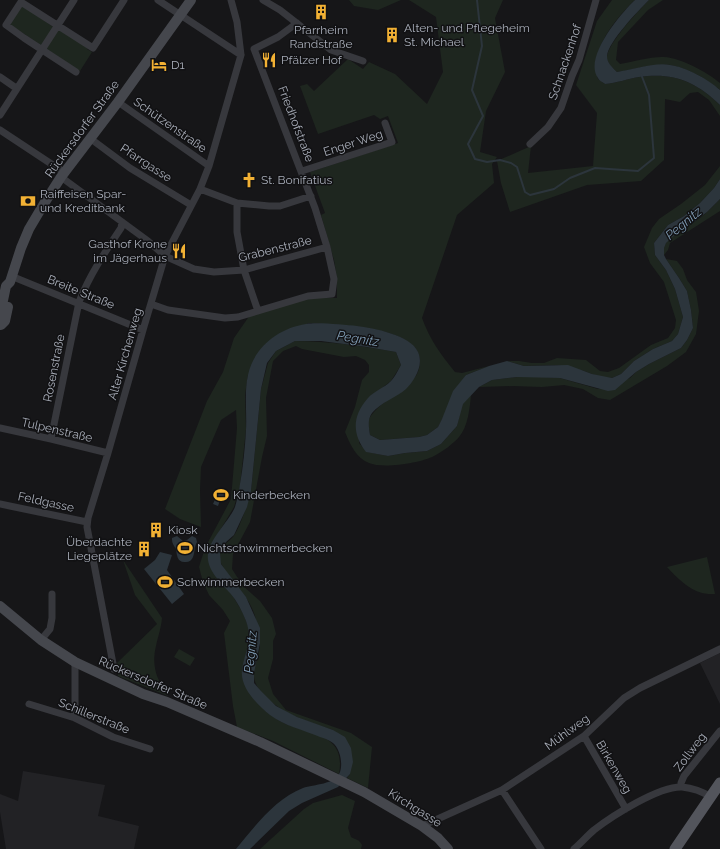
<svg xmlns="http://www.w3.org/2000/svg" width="720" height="849" font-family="Raleway,sans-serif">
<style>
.built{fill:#222225}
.green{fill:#1e261f}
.water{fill:#2c353c}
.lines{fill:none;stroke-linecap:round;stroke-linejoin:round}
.stream{stroke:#2c353c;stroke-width:2}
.street{stroke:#37383d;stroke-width:7}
.secondary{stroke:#45474d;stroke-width:10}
.primary{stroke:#53555c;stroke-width:11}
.labels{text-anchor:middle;stroke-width:3;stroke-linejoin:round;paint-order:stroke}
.poi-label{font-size:12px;fill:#a8adb8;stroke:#111113;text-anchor:start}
.street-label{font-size:12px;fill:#a8adb8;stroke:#111113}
.water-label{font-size:13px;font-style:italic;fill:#7f9bb3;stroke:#111113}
</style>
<rect width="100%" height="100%" fill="#161618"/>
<path class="built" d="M 720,653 L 720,704 L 700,663 Z
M 23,771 L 105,785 L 98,816 L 139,826 L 134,849 L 6,849 L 0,812 L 0,794 L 18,801 Z"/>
<path class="green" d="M 349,0 L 401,0 L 378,10 L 354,6 Z
M 409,0 L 503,0 L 495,18 L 505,72 L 486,111 L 480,152 L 497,157 L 492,164 L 494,183 L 457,215 L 422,318 C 429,338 441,355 455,372 L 462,373 L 489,366 L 466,375 L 438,427 L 427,435 L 419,437 L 380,440 L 370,435 C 370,431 368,426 368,423 C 369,409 406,388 416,376 C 419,371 420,365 420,359 C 416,325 334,325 308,323 L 248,375 L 245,395 L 246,429 L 240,486 L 234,507 L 210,547 L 217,578 L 231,593 L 243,613 L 250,631 L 249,640 L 242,672 C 249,682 255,692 262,703 C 265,707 268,712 271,715 C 296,737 348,726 339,774 L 273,741 L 237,727 L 233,706 L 224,633 L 230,621 L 223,610 L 209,595 L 203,582 L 199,567 L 205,548 L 231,499 L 237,428 L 236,410 L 221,420 L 201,467 L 200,490 L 201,527 L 180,519 L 165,509 L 207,401 L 223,372 L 234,338 L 250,315 L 308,298 L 337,298 L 337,278 L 334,260 L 321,215 L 325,213 L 310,172 L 398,143 L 388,116 L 380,119 L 374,115 L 318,134 L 300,86 L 307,84 L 314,91 L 348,59 L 363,69 L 369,62 L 395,74 L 427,104 L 443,72 L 436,17 Z
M 612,0 L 635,0 C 618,16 601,37 596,61 C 595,66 597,74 598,79 L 605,84 C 617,83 627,79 639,77 C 672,72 696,81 720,105 L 720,116 L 709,100 L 698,92 L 690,93 L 680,102 L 665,99 L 664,160 L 641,181 L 587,185 L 510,212 L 501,183 L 497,161 L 531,146 L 528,173 L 593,166 L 597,113 L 576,85 L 597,21 Z
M 649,0 L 663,0 L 648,10 L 618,42 L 616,60 L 620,64 C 631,62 654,56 664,57 C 681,58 707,72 720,83 L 720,90 C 709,80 685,67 670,65 C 655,63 632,70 617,72 C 612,68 609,65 607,59 C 605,46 639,10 649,0 Z
M 22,5 L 59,31 L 62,28 L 89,46 L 87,49 L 92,52 L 80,71 L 9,24 Z
M 720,166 L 720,179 L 714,188 L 700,203 L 684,216 L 668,225 L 654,243 L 655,255 L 666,270 L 675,289 L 683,317 L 678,334 L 672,341 L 653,349 L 634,361 L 621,374 L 612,378 L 600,377 L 584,371 L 557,365 L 524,366 L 507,361 L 519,361 L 532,363 L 544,363 L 557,358 L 586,360 L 600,371 L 608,372 L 619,368 L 651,345 L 668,338 L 675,328 L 676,320 L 664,282 L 650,263 L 644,247 L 652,228 L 659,219 L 681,204 L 705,185 Z
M 720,199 L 720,211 L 670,243 L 668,250 L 664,255 C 664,251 663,246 666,243 C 673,233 685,229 694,222 C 704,216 712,207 720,199 Z
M 666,259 L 677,261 L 683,269 L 687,280 L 696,292 L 699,311 L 696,334 L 686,352 L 667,366 L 610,400 L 598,398 L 583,389 L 564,385 L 542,387 L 513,386 L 479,387 L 492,380 L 517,377 L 544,377 L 560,378 L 598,389 L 630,378 L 636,372 L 649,364 L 681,348 L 687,340 L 693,328 L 691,310 L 687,291 L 679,278 Z
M 295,341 C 329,341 362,346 396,352 L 401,365 L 391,381 L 369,398 L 359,443 L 367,452 L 388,456 L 405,453 L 427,451 L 441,444 L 457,426 L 462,404 L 471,394 C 470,407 468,427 459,437 C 453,444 442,452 434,456 C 421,463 383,469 369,463 C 356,458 350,444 345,432 L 355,407 L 362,380 L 369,372 L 369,365 L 365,360 L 356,356 L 344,357 L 302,349 L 296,346 L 283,351 L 273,361 L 266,398 L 267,436 L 262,457 L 250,522 L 233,554 L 232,569 L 243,586 L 260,601 L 272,618 L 276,634 L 273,641 L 273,659 L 268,678 L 273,694 L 286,710 L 351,733 L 372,747 L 368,788 L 347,778 L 350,774 L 333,730 C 306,721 277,713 259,689 C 247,673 260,660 260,643 C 259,634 257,624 255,616 C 249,595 231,583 222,565 C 220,562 219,556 220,553 C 222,544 231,541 235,534 C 242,522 247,504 251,491 L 261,389 L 268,363 L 276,351 Z
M 707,557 L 715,594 C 711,594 706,594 702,593 C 688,589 676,577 667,567 Z
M 123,560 L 162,618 C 161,629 158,636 156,646 C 151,666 157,680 168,696 L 118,676 L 117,663 L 157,624 L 135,595 Z
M 179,649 L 195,658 L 190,666 L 174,657 Z
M 342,795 L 355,801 L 348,828 L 351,837 C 356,840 359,839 362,845 L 361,849 L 260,849 L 304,809 L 313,803 Z"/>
<path class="water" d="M 635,0 L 649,0 C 638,11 608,42 607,56 C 607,63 612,67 617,72 C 632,70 655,62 670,65 C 686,67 708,79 720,90 L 720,105 C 696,81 672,72 639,77 C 627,79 617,83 605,84 C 603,82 599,81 598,78 C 583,58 621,13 635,0 Z
M 720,179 L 720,199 L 707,212 L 694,222 L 680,230 L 666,243 L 664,248 L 664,255 L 666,259 L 679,278 L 687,291 L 691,310 L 693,328 L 687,340 L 681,348 L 649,364 L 636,372 L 615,390 L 608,391 L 560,378 L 517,377 L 492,380 L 479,387 L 463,404 L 457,426 L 441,444 L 427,451 L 405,453 L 388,456 L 366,452 C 352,434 352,416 368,398 C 374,391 384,388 391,381 C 395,377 398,370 401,365 L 396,352 L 367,347 L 321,341 L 295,341 L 276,351 L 267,363 L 261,389 L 251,491 L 247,507 L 234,535 L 226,542 L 220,553 L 221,564 L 246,597 L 260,628 L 260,643 L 254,673 L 254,683 L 261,691 L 276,706 L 297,717 L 333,730 L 345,737 L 351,748 L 353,762 L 350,774 L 338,787 L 302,803 L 289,811 L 250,849 L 236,849 C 255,826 275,799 303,788 C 314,784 335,785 340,772 C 343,763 340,749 333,743 C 329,740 324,738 320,737 C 304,730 284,726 270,715 C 257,704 240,688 242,670 C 245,651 253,640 246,621 C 242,611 237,601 230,593 C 221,582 206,570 208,554 C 209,540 229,521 235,507 C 237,500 239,491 240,484 C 243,467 245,448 246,430 C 247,411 244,393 248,375 C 254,347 279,328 306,324 C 317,322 346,325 357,326 C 373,328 411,335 418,352 C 424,365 415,380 406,389 C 397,397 380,403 372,413 C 367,420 369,427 370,435 L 380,440 L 419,437 L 427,435 L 438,427 L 442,419 L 453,391 L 466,375 L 489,366 L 507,361 L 524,366 L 568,365 L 592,374 L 612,378 L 621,374 L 634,361 L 653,349 L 672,341 L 678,334 L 683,317 L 675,289 L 666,270 L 655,255 L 654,243 L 668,225 L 684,216 L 700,203 L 714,188 Z
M 220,488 L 225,492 L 226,498 L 220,500 L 218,506 L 213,504 Z
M 177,536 L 183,541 L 187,540 L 192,536 L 196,538 L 197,542 C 194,547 195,552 193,557 C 192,560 189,562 186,562 C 177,563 177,555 176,549 C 174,546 172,543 172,540 L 172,538 Z
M 160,552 L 172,555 L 167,570 L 184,594 L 172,604 L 144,569 L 155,560 Z"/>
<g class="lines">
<path class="stream" d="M 477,0 L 482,46 L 472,90 L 483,116 L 468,144 L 475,159 L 487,162 L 500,160 L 511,163 L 517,167 L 525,192 L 530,195 L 554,189 L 570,178 L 595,168 L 638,171 L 654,158 L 649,95 L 641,74"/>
<path class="street" d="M 158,0 L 241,55
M 263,0 L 280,10 L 331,50 L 363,61
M 76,72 L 24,38 L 6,25 L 21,2 L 93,48 L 124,0
M 0,77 L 16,88
M 118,102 L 209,166
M 0,115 L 74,0
M 0,130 L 65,173
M 91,139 L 130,168 L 191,205
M 530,144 L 548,127 L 561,108 L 572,76 L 579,60 L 596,0
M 302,171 L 392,142 L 385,123
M 61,177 L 148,241 L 165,256 L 194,269 L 214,272 L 244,270 L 327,247
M 200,189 L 237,203 L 269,206 L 280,206 L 311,196
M 237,203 L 237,232 L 244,270 L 258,311
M 11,276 L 143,330
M 151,304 L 168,310 L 225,318 L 238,317 L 308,296 L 332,294 L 334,279 L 327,247 L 315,208 L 254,49 L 278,37 L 297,23
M 0,428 L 51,439 L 108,453
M 51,439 L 79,302 C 89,276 105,252 121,228 L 122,222
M 0,504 L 87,522
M 41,640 L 50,629 L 52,618 L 52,594
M 75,662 L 75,718
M 114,669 L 87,527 L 88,518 L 108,453 L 143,330 L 165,256 L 200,189 L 209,166 L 241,55 L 237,22 L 231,0
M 29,704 L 75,718 L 113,737 L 150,749
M 584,736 L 626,809
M 681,787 L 681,783 L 684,776 L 720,731
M 502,790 L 541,849
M 422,826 L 502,790 L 584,736 L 624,698 L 640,688 L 720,649
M 574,849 C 581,843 587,836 594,830 C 612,816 659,786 682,787 C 692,788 703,792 711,797"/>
<path class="secondary" d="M 0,315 L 6,286 L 10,282 L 21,248 L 29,229 L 45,202 L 61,177 L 118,102 L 191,0
M 1,325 L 5,321 L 8,307
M 0,606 L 41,640 L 75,662 L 143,694 L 167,702 L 260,742 L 364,792 L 422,826 L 438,838 L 448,849"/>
<path class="primary" d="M 675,849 L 720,783"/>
</g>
<defs>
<g id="building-bare" transform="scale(1.2)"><path d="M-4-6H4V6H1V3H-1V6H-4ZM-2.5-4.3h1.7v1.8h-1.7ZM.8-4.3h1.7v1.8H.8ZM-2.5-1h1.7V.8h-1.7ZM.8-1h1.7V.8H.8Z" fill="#f2b134" stroke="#111113" stroke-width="2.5" paint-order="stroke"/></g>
<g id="restaurant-bare" transform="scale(1.2)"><path d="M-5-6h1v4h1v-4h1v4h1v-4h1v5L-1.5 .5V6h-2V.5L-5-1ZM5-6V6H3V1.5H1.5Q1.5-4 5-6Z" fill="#f2b134" stroke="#111113" stroke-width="2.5" paint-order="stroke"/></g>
<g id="hotel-bare" transform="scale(1.2)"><path d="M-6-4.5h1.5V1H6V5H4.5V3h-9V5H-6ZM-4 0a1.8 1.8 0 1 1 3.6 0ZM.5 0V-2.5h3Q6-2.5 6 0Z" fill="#f2b134" stroke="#111113" stroke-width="2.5" paint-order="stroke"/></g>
<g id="church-bare" transform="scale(1.2)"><path d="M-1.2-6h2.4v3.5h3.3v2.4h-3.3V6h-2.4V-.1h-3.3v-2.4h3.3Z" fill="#f2b134" stroke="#111113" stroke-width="2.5" paint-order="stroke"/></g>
<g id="bank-bare" transform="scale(1.2)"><path d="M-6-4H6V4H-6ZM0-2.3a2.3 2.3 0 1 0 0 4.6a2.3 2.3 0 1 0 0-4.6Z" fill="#f2b134" stroke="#111113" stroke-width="2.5" paint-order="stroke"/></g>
<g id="stadium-bare" transform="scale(1.2)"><path d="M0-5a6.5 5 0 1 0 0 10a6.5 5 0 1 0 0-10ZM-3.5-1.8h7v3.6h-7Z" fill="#f2b134" stroke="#111113" stroke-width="2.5" paint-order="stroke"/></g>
</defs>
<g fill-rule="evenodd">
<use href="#building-bare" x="321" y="12"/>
<use href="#building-bare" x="392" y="35"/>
<use href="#restaurant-bare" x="269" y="60"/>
<use href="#hotel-bare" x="159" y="65"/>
<use href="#church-bare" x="249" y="180"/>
<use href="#bank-bare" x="28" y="201"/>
<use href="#restaurant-bare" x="179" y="251"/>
<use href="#stadium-bare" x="221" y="495"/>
<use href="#building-bare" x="156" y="530"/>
<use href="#stadium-bare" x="185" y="548"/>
<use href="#building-bare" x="144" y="549"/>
<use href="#stadium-bare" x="165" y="582"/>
</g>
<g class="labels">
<g class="poi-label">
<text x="404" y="32">Alten- und Pflegeheim<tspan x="404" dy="14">St. Michael</tspan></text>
<text x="321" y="34" text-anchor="middle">Pfarrheim<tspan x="321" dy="14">Randstraße</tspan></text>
<text x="281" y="64">Pfälzer Hof</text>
<text x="171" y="69">D1</text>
<text x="261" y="184">St. Bonifatius</text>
<text x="40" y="198">Raiffeisen Spar-<tspan x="40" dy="14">und Kreditbank</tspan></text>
<text x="167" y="248" text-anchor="end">Gasthof Krone<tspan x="167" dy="14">im Jägerhaus</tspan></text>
<text x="233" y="499">Kinderbecken</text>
<text x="168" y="534">Kiosk</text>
<text x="132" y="546" text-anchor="end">Überdachte<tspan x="132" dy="14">Liegeplätze</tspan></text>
<text x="197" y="552">Nichtschwimmerbecken</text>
<text x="177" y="586">Schwimmerbecken</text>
</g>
<g class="street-label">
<text transform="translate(565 62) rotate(-71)" y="4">Schnackenhof</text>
<text transform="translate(296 124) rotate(69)" y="4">Friedhofstraße</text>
<text transform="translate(170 125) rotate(35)" y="4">Schützenstraße</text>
<text transform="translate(82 129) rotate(-54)" y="4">Rückersdorfer Straße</text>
<text transform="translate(353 143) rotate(-18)" y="4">Enger Weg</text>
<text transform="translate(146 163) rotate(33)" y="4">Pfarrgasse</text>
<text transform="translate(275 249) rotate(-14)" y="4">Grabenstraße</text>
<text transform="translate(81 292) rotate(22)" y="4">Breite Straße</text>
<text transform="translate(125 354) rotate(-74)" y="4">Alter Kirchenweg</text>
<text transform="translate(54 368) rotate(-79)" y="4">Rosenstraße</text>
<text transform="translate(57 430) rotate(13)" y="4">Tulpenstraße</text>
<text transform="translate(46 502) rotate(12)" y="4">Feldgasse</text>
<text transform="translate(153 683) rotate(23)" y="4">Rückersdorfer Straße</text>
<text transform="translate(94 716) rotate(22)" y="4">Schillerstraße</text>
<text transform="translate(567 732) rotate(-36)" y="4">Mühlweg</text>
<text transform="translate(690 752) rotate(-53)" y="4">Zollweg</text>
<text transform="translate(614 767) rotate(60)" y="4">Birkenweg</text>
<text transform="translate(415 808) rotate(32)" y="4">Kirchgasse</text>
</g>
<g class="water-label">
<text transform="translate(683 223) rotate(-40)" y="5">Pegnitz</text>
<text transform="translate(358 338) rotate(9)" y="5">Pegnitz</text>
<text transform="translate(250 652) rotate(-85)" y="5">Pegnitz</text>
</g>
</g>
</svg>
